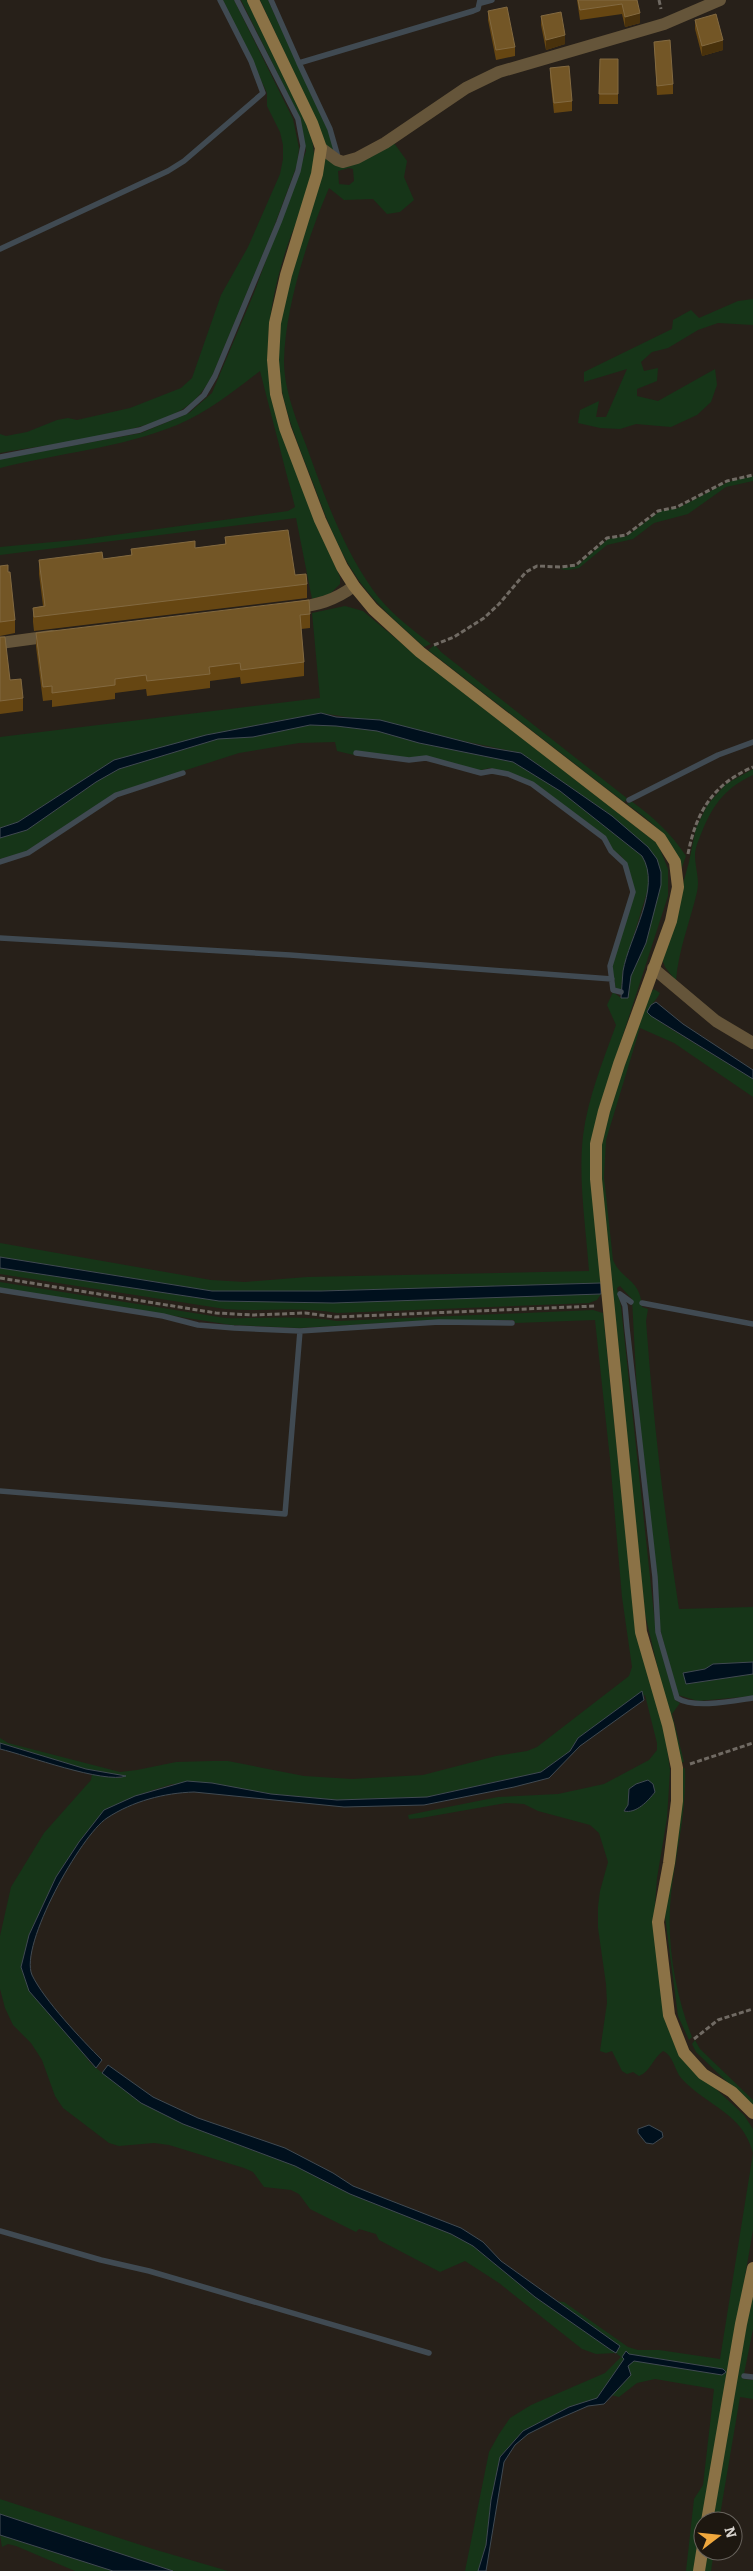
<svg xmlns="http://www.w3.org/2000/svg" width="753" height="2571" font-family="Bitter,serif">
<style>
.green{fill:#163518;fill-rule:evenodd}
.water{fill:#00101d;stroke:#404a52}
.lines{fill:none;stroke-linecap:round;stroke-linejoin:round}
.stream{stroke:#404a52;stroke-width:5.5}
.path{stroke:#706a63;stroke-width:3;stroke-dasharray:5 2.5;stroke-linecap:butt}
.street{stroke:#65553a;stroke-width:12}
.secondary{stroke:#8b7246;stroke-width:12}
.wall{fill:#664612}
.shaded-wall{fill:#48310c}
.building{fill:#735626;stroke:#826940}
</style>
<rect width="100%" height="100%" fill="#272019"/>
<path class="green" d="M 223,0 L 234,0 L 293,119 L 299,148 L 297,165 L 272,232 L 213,374 C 206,388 197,400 183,409 C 141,435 50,444 0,453 L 0,434 L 6,436 L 27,432 L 57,420 L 68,418 L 77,420 L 130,408 L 181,388 L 192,378 L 221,295 L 248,247 L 280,174 L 283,159 L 283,145 L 280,132 L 267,106 L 267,93 Z
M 241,0 L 249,0 C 268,38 313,114 314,154 C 315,183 299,215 289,241 C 273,287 262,342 271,391 L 308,503 L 340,577 L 340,584 L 330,594 L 312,599 L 296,518 L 0,555 L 0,547 L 85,539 L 288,511 L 295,507 L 260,371 C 234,391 208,412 177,425 C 121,448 59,453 0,468 L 0,459 L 141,433 L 189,413 L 212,393 L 254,293 L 306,151 L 299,116 Z
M 260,0 L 268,0 L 329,132 L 336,158 L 324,149 L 313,113 Z
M 394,143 L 407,161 L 404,177 L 414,200 L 400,212 L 387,214 L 373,199 L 344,200 L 329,188 C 308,237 285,307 284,361 C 284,389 296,419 306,445 C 324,495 342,546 373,590 C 387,610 411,629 431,644 L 424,647 C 398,623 370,600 352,570 C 335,543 324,512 313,483 C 295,436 272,385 279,333 C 284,296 296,258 307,222 C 314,198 324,179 324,153 L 337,163 ZM 349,168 L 353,169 L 354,181 L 349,185 L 339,184 L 338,171 Z
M 753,299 L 753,325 L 718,323 L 698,330 L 668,348 L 652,352 L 641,362 L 644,371 L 658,368 L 657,381 L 637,389 L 637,396 L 658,401 L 715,369 L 717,385 L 711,402 L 697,415 L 671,427 L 636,424 L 620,429 L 600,428 L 578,423 L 580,410 L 599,401 L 596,417 L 606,417 L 627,369 L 584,382 L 584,372 L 672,329 L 673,320 L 691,310 L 699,318 L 738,301 Z
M 753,476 L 753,481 L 726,487 L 688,514 L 654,523 L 633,539 L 607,545 L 579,568 L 568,570 L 559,569 L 577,566 L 608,539 L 627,536 L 660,511 L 678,508 L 728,482 Z
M 345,606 L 363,611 L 412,652 L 658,844 L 668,869 L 668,896 L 599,1109 L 601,1283 L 321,1291 L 212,1291 L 0,1257 L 0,1243 L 211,1280 L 245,1282 L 307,1277 L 589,1271 C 586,1227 578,1180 583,1136 C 588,1097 603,1061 616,1025 L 607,1005 L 613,992 L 621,998 L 628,998 L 631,976 L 646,943 L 661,872 L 612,816 L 521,753 L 353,718 L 321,713 L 206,735 L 101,769 L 18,822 L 0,828 L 0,737 L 320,698 L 312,613 Z
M 435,645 L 441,652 L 628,799 L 624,802 L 428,650 Z
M 310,725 L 336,726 L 377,731 L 419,743 L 513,762 L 560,791 L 642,856 L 647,865 L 649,886 L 623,970 L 621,992 L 616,990 L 612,966 L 635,892 L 627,864 L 621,856 L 612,850 L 601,834 L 530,781 L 510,773 L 490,768 L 477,771 L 425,757 L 409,758 L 355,751 L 354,755 L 337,751 L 335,742 L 299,743 L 239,753 L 115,793 L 25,852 L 0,859 L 0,838 L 27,830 L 96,782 L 119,769 L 218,739 L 253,737 Z
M 753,769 L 753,775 C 727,787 714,803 703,829 C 700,837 695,847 695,855 C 695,869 700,878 697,892 C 690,922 678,951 676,981 L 665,967 L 662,959 L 689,862 L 696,828 L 708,804 L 726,784 Z
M 631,801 C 653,817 671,833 686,856 L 680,873 C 673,837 655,825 627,804 Z
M 654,989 L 660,993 C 656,1001 651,1004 647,1012 L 666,1026 L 753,1079 L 753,1097 L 674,1043 L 640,1028 L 606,1140 L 604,1177 L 613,1260 C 622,1281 640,1278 642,1307 L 648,1309 L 646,1321 C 653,1418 664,1513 679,1609 L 753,1607 L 753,1662 L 713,1664 L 705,1669 L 684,1673 L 687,1684 L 753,1674 L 753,1696 L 698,1701 L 678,1695 L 660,1629 L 657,1575 L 639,1431 L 632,1299 L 620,1286 L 617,1288 L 621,1307 L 656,1633 L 675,1700 L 680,1703 L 672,1714 L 684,1762 L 680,1763 L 645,1614 L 599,1172 C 603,1112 628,1047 651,992 Z
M 0,1268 L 219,1301 L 333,1303 L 601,1294 L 597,1300 L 589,1303 L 337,1313 C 300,1306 263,1312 225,1309 L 0,1274 Z
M 0,1282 L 225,1318 C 263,1319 300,1315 337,1321 L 593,1310 L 603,1313 L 635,1624 L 665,1733 L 670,1770 L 667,1818 L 657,1878 L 654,1919 L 668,2025 L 716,2089 L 744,2115 L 753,2129 L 753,2230 L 703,2521 L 697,2571 L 686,2571 L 694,2499 L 703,2485 L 714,2389 L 655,2379 L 637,2383 L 619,2397 L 611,2395 L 631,2375 L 628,2366 L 634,2360 L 722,2375 L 723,2369 L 629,2354 L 597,2398 L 569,2407 L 523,2431 L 500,2457 L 491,2500 L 486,2545 L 478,2571 L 465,2571 L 489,2452 L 499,2434 L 510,2418 L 531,2405 L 605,2373 L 621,2357 L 616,2353 L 596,2354 L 582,2349 L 499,2283 L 465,2261 L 440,2272 L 379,2240 L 376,2234 L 359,2229 L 356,2232 L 310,2209 L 299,2194 L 291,2190 L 264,2187 L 253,2172 L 244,2168 L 169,2145 L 154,2143 L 119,2146 L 109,2143 L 63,2108 L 55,2096 L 42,2060 L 31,2043 L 13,2025 L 5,2008 L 0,1989 L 0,1936 L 11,1887 L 44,1833 L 91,1780 L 92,1774 L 120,1778 L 125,1776 L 86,1769 L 0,1743 L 0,1738 L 8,1743 L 120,1772 L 137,1770 L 176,1762 L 212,1761 L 228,1761 L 304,1776 L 352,1779 L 423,1775 L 496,1756 L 527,1751 L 537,1747 L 629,1676 L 632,1667 L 622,1597 L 610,1459 L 595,1320 L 515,1323 L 514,1320 L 438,1320 L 299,1328 L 231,1325 L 0,1288 ZM 645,1695 L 657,1743 L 657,1750 L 649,1760 L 604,1784 L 558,1794 L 498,1797 L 408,1815 L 409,1819 L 421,1818 L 506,1803 L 524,1804 L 538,1811 L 590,1825 L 599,1833 L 608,1862 L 600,1891 L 598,1907 L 598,1928 L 606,1984 L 607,2003 L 600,2051 L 606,2053 L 612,2051 L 622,2071 L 627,2074 L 633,2072 L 639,2076 C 650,2072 653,2058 663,2051 C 674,2056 674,2070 682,2079 C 708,2107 742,2112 753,2153 L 720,2359 L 659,2350 L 638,2350 L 628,2347 L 564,2302 L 555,2301 L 619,2346 L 616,2353 L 536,2297 L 473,2246 L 451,2234 L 350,2194 L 295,2166 L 183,2124 L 141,2103 L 91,2064 L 21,1967 L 29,1935 L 56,1877 L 79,1842 L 105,1810 L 135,1796 L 172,1784 L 212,1783 L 271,1794 L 337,1800 L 427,1797 L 541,1772 L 570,1751 L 578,1738 ZM 642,1781 L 628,1812 L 624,1811 L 628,1805 L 629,1789 Z
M 685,1768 C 687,1810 676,1852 671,1894 C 666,1942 675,1993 692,2037 L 689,2040 L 678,2016 L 665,1917 L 681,1769 Z
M 695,2040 L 700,2049 L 753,2100 L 753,2107 L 696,2052 L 692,2044 Z
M 753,2287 L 753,2329 L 743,2379 L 753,2380 L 753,2399 L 740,2397 L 719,2521 L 712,2521 Z
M 0,2499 L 153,2549 L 228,2571 L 173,2571 L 0,2514 Z
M 0,2535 L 113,2571 L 75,2571 L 16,2546 L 8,2544 L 2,2547 Z
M 707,2551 L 714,2551 L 711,2571 L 704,2571 Z"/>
<path class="water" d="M 321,713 L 336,717 L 380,720 L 485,747 L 521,753 L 612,816 L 648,847 L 657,859 L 661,872 L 661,885 L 646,943 L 631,976 L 628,998 L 621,998 C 622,989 622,980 623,971 C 629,937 662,888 642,856 L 560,791 L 513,762 L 419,743 L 377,731 L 336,726 L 310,725 L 253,737 L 218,739 L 119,769 L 96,782 L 27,830 L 0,838 L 0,828 L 18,822 L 114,760 L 206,735 Z
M 656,1002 L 683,1024 L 753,1070 L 753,1079 L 651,1016 L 647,1012 L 651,1005 Z
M 0,1257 L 212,1291 L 321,1291 L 601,1283 L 601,1294 L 333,1303 L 219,1301 L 0,1268 Z
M 753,1662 L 753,1674 L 686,1684 L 683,1673 L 705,1669 L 713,1664 Z
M 642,1691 L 644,1700 L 580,1746 L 549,1778 L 514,1787 L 424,1805 L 344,1807 L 194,1792 C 164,1793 133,1801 107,1818 C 81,1835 19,1945 32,1975 C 44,2000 82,2040 102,2060 L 96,2068 L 29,1991 L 21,1967 L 29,1935 L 56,1877 L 79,1842 L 104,1810 L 135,1796 L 187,1781 L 212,1783 L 271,1794 L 337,1800 L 427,1797 L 541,1772 L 570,1751 L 578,1738 Z
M 0,1743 L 86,1769 L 126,1776 C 104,1784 26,1755 0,1749 Z
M 648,1780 L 653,1784 L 655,1792 C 648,1801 636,1814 624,1811 L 628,1805 L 629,1789 L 636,1784 Z
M 108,2065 L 153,2097 L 198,2118 L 285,2148 L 333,2173 L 353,2186 L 461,2228 L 483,2242 L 501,2261 L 620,2346 L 616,2353 L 611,2350 L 535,2297 L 473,2246 L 451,2234 L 350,2194 L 295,2166 L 183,2124 L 141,2103 L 102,2073 Z
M 649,2125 L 662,2132 L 663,2137 L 653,2144 L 646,2143 L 638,2133 L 638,2129 Z
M 626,2351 L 629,2354 L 723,2369 L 726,2372 L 722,2375 L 634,2361 L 628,2366 L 631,2375 L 604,2404 L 588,2406 L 556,2420 L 528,2434 L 515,2445 L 504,2462 L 486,2571 L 478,2571 L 486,2545 L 491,2500 L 500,2457 L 523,2431 L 569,2407 L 597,2398 L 624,2359 L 622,2357 Z
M 0,2514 L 173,2571 L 113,2571 L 0,2535 Z"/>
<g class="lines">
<path class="stream" d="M 271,0 L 299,63 L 473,11 L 478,9 L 480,0
M 481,3 L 492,0
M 299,63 L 330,129 L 338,157
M 0,249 L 168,171 L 184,161 L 263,93 L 251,61 L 220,0
M 0,457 L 140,430 L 185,412 L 204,395 L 215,376 L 279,222 L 298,171 L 303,146 L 298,119 L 237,0
M 356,753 L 409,760 L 426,758 L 481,773 L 492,771 L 508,774 L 532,784 L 604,838 L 611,851 L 625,864 L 633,892 L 610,966 L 613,990 L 621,992
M 629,800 L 718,755 L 753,742
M 0,862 L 28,853 L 116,795 L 183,773
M 0,938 L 290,955 L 612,979
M 0,1290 L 163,1316 L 198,1325 L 234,1328 L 300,1331 L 439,1322 L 512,1323
M 620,1294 L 625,1306 L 627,1328 L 655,1577 L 658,1632 L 677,1698 C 694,1709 733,1701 753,1698
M 620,1294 L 631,1302
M 642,1303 L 753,1324
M 0,1491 L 285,1514 L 300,1331
M 0,2231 L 101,2260 L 149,2271 L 429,2353
M 744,2376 L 753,2377"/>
<path class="path" d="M 659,0 L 661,9
M 434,645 L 454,637 L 484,618 L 499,604 L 526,572 L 537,566 L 561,567 L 576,565 L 607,538 L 626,535 L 658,511 L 677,507 L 727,481 L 753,475
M 688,854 C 696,812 713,784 753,767
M 0,1278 L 216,1313 L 253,1315 L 305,1313 L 335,1317 L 596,1306
M 690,1764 L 753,1743
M 694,2039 L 718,2020 L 753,2009"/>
<path class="street" d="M 321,148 L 337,160 L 343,162 L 357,158 L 385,143 L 466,88 L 499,72 L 664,24 L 720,0
M 293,608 C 317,605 334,601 354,586
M 0,643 L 52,636
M 653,968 L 716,1021 L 753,1043"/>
<path class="secondary" d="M 253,0 L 312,123 L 321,148 L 317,174 L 286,275 L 275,323 L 273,360 L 276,394 L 285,428 L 320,520 L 342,567 L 354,586 L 373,609 L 420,652 L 660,838 L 675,862 L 678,887 L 671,921 L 619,1064 L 604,1111 L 596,1144 L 596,1179 L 641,1632 L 668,1725 L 677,1768 L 677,1801 L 669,1863 L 658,1922 L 669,2015 L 684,2053 L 703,2074 L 732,2092 L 753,2113
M 707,2521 L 741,2324 L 753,2268
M 699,2571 L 703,2546"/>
</g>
<path class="wall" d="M 577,0 L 637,0 L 640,23 L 625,27 L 622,14 L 580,20 Z
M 488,11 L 515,47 L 515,56 L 496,60 L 488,20 Z
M 541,16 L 565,44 L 546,50 L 541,25 Z
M 695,20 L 723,50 L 702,56 L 695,29 Z
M 654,42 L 673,84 L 673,94 L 657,95 Z
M 600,59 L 618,59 L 618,104 L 599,104 Z
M 550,68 L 572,101 L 572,111 L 554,113 L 550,77 Z
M 225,537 L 295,575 L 307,584 L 307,598 L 34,631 L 33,622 L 33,608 L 43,606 L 39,574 L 39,560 L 103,559 L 131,555 L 131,549 L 195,548 L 225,544 Z
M 0,566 L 15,620 L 15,633 L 0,636 Z
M 310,614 L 310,628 L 301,629 L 304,662 L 304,676 L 241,684 L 240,677 L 210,681 L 210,688 L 147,696 L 146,689 L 115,693 L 115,699 L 52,707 L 52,700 L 43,701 L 36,647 L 36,633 Z
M 0,637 L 10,680 L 23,698 L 23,711 L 0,714 Z"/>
<path class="shaded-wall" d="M 640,13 L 640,23 L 625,27 L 625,17 Z
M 565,35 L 565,44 L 546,50 L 546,40 Z
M 723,40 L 723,50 L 702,56 L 702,46 Z"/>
<path class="building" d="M 578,0 L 637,0 L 640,13 L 625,17 L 622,4 L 580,10 Z
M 507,7 L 515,47 L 496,50 L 488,11 Z
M 561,12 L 565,35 L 546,40 L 541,16 Z
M 716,14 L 723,40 L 702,46 L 695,20 Z
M 670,40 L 673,84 L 657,86 L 654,42 Z
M 600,59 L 618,59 L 618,94 L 599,94 Z
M 569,66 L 572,101 L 554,103 L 550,68 Z
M 288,530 L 295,575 L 306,574 L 307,584 L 34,617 L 33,608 L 45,606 L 39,560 L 102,552 L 103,559 L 132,555 L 131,549 L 195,541 L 195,548 L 226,544 L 225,537 Z
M 8,565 L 8,572 L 10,572 L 15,620 L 0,622 L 0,566 Z
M 309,600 L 310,614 L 300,615 L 304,662 L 241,670 L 240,663 L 209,667 L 210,674 L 147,681 L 146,675 L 115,679 L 115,685 L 52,693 L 52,686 L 43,687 L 36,633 Z
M 0,637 L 5,637 L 10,680 L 21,679 L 23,698 L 0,701 Z"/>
<g transform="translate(718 2536) rotate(74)"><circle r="24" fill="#1d1710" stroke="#67625c"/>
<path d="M0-4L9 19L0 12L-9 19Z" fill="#efa73d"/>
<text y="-8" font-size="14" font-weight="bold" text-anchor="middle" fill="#d7d2cd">N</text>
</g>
</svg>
